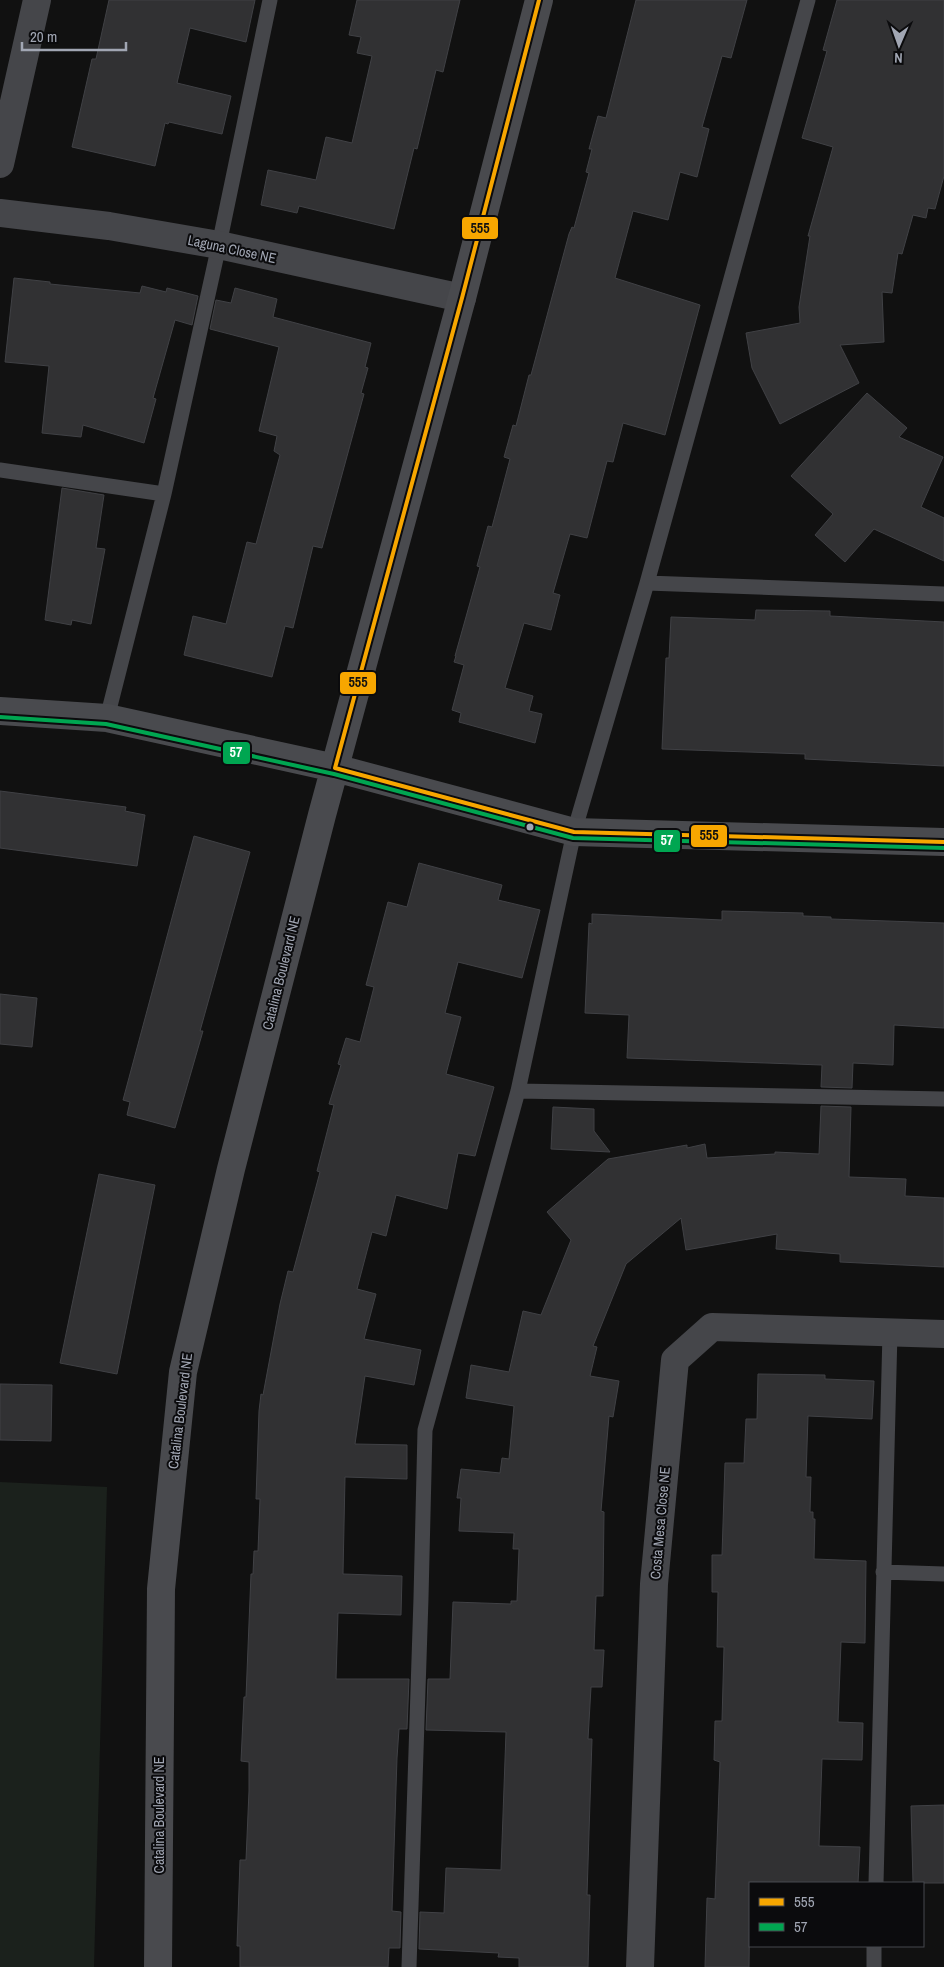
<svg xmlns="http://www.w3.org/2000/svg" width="944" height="1967" font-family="'Archivo Narrow',sans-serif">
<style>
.green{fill:#1b211c}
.building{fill:#313133;stroke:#404145}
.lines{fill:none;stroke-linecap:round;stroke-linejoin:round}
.lane{stroke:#45464a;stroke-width:15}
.street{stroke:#45464a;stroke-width:28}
.secondary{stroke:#494a4e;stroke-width:28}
.bus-1-casing{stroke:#0b0b0d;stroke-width:8}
.bus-2-casing{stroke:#0b0b0d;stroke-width:8}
.bus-1{stroke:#f7a600;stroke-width:4}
.bus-2{stroke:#00a651;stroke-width:4}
.bus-dot{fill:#a1a6b3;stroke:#0b0b0d;stroke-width:2}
.labels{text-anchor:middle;stroke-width:4;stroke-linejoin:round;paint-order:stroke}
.street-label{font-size:14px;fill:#a1a6b3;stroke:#0b0b0d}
.line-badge{stroke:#0b0b0d;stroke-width:2}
.badge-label{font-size:14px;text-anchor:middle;font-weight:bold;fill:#fff}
.pale-badge-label{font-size:14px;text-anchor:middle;font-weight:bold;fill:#111}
</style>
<rect width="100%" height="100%" fill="#111"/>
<path class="green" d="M 0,1482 L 107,1487 L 94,1967 L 0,1967 Z"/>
<path class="building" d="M 109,0 L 255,0 L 246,42 L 190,28 L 177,83 L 231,96 L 222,134 L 169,122 L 168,124 L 165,123 L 155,166 L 72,147 L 92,59 L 96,59 Z
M 357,0 L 460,0 L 443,72 L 436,70 L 417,149 L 414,148 L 394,229 L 299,206 L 297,213 L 261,205 L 268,170 L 316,180 L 326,137 L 352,143 L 372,56 L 357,53 L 361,37 L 349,35 Z
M 636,0 L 747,0 L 731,58 L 722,56 L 702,127 L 709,129 L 697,177 L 680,172 L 668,220 L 633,211 L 615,278 L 700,305 L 665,435 L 623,423 L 613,462 L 607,461 L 587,538 L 570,534 L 553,593 L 560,595 L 551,630 L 524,623 L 505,688 L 533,696 L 529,711 L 542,714 L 535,743 L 459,722 L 461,713 L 452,710 L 464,665 L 454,662 L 456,656 L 455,656 L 480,567 L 477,566 L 488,526 L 492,527 L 510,459 L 504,457 L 513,425 L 516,426 L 529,375 L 531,375 L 569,234 L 572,227 L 574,228 L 589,173 L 586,172 L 592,149 L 589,149 L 598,116 L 606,118 Z
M 837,0 L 944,0 L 944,176 L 935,209 L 928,208 L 926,218 L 913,215 L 902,254 L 898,253 L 892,293 L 882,292 L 884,342 L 840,345 L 859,383 L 780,424 L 752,368 L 746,333 L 800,323 L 799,307 L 810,236 L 808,236 L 833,147 L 802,138 L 827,51 L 823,50 Z
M 14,278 L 50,282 L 50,284 L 140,293 L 142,286 L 166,292 L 167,288 L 198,296 L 192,325 L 175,320 L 153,398 L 156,399 L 144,443 L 83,425 L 81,437 L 42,433 L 49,366 L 5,362 Z
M 235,288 L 277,299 L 273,317 L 371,343 L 365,367 L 368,368 L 361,393 L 364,394 L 322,548 L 313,546 L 293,628 L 285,626 L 272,677 L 184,655 L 193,616 L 226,624 L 247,542 L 256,544 L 280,455 L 274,451 L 277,436 L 259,431 L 279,347 L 210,329 L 216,300 L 231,303 Z
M 867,393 L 907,428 L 899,437 L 943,457 L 921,507 L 944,518 L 944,561 L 874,529 L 845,562 L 815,535 L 833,514 L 791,476 Z
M 62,488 L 104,495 L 96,548 L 105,549 L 91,624 L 72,620 L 71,625 L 45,620 Z
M 756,610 L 830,611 L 830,616 L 944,622 L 944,766 L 805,759 L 805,754 L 662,749 L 666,658 L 669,658 L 671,617 L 755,620 Z
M 0,791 L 126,807 L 125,811 L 145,815 L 137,866 L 0,848 Z
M 194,836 L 250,852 L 200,1031 L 203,1031 L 175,1128 L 127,1115 L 130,1102 L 123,1100 Z
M 419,863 L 502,885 L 498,900 L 540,910 L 522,978 L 458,962 L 445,1013 L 461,1017 L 446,1074 L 494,1087 L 475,1156 L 458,1153 L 447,1209 L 396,1195 L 386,1236 L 372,1232 L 357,1289 L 376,1294 L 364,1339 L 421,1350 L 414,1385 L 365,1376 L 355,1444 L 407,1445 L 407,1479 L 345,1477 L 343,1574 L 402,1576 L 401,1615 L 338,1613 L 336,1679 L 409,1679 L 407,1729 L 399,1729 L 397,1758 L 392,1911 L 401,1912 L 400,1948 L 389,1948 L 388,1967 L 240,1967 L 240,1946 L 237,1946 L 240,1860 L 246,1860 L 249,1791 L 249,1762 L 241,1761 L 244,1697 L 246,1697 L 251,1574 L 253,1574 L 254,1551 L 258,1551 L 260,1499 L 256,1499 L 259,1411 L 261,1394 L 263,1395 L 280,1304 L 288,1271 L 293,1272 L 320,1172 L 317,1171 L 334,1105 L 329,1104 L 341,1065 L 338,1064 L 346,1038 L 360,1042 L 374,987 L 366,985 L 388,902 L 407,907 Z
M 722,911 L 803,913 L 803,916 L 831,917 L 831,919 L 944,923 L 944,1028 L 894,1025 L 893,1065 L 853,1063 L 852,1088 L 821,1087 L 822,1065 L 627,1058 L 629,1015 L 585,1013 L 589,923 L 592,924 L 592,914 L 722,920 Z
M 0,994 L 37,998 L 32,1047 L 0,1044 Z
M 821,1106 L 851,1107 L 849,1177 L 906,1179 L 905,1196 L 944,1198 L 944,1267 L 840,1262 L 840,1254 L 776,1249 L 777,1234 L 686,1250 L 681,1218 L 626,1264 L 593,1346 L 597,1347 L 590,1376 L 619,1381 L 613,1417 L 609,1416 L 601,1511 L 604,1512 L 603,1596 L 596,1596 L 594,1650 L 604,1650 L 602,1687 L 591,1687 L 588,1739 L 592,1739 L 587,1895 L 590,1895 L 588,1967 L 519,1967 L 519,1958 L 498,1957 L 499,1953 L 419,1949 L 420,1912 L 444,1913 L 446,1868 L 501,1870 L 506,1732 L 426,1730 L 428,1679 L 450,1679 L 453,1602 L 511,1604 L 511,1601 L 517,1601 L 519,1549 L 513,1549 L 514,1533 L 459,1531 L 461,1498 L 457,1498 L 461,1469 L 500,1473 L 502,1458 L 509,1459 L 514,1406 L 466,1398 L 471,1365 L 509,1372 L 523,1311 L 541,1315 L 571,1240 L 547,1212 L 608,1159 L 687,1145 L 687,1148 L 705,1144 L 707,1158 L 775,1154 L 775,1152 L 819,1154 Z
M 553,1107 L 594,1109 L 594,1131 L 610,1152 L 551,1149 Z
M 99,1174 L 155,1185 L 117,1374 L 60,1363 Z
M 758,1374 L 825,1375 L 825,1379 L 874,1381 L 872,1419 L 808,1416 L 806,1477 L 811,1477 L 810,1512 L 813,1512 L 813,1519 L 815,1519 L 814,1559 L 866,1561 L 865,1643 L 841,1642 L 838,1722 L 863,1723 L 862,1760 L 822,1759 L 819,1846 L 860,1847 L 858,1883 L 750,1882 L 749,1967 L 705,1967 L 707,1898 L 715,1899 L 720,1762 L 714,1760 L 715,1721 L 722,1721 L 724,1647 L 717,1647 L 718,1592 L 712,1592 L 712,1555 L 722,1555 L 725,1463 L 744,1463 L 746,1419 L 757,1419 Z
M 0,1384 L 52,1385 L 51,1441 L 0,1440 Z
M 944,1805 L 944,1883 L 913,1883 L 911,1806 Z"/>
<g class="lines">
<path class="lane" d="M 0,470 L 164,494
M 647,583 L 944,594
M 107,718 L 164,494 L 219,245 L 270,0
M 518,1091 L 944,1099
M 883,1572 L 944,1574
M 876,1883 L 890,1332
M 409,1967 L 421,1598 L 425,1430 L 518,1091 L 574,832 L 647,583 L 808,0
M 874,1967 L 874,1946"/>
<path class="street" d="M 0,164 L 37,0
M 0,213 L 109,226 L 219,245 L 462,298
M 640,1967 L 654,1584 L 675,1360 L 712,1327 L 944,1334"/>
<path class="secondary" d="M 0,711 L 107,718 L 335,768 L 574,832 L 944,842
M 158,1967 L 161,1589 L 183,1372 L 231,1169 L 322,815 L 462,298 L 539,0"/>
<g class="bus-1-casing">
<path id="bus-1" d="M 539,0 L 462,298 L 335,768 L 574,832 L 944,842"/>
</g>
<g class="bus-2-casing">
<path id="bus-2" d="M 0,717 L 106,724 L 334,774 L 573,838 L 944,848"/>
</g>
<use href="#bus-1" class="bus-1"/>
<use href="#bus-2" class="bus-2"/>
</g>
<circle class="bus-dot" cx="530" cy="827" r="4.5"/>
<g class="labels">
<g class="street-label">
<text transform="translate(232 249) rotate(12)" y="5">Laguna Close NE</text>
<text transform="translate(281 973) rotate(-76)" y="5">Catalina Boulevard NE</text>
<text transform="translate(180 1411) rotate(-83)" y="5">Catalina Boulevard NE</text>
<text transform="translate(660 1523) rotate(-85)" y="5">Costa Mesa Close NE</text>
<text transform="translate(159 1815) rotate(-90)" y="5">Catalina Boulevard NE</text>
</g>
</g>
<g class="line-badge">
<rect x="461" y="216" width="38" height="24" rx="5" fill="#f7a600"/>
<rect x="339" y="671" width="38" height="24" rx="5" fill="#f7a600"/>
<rect x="222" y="741" width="29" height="24" rx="5" fill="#00a651"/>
<rect x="690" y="824" width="38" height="24" rx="5" fill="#f7a600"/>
<rect x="653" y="829" width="28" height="24" rx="5" fill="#00a651"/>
</g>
<g class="badge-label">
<text x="236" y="757">57</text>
<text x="667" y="845">57</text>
</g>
<g class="pale-badge-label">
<text x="480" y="233">555</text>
<text x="358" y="687">555</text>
<text x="709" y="840">555</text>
</g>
<rect x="749" y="1882" width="175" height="65" fill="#0b0b0d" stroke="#47494f"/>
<rect x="759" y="1898" width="25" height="8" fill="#f7a600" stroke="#47494f"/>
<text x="794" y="1907" font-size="15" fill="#a1a6b3">555</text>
<rect x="759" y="1923" width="25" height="8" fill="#00a651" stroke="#47494f"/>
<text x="794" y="1932" font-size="15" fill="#a1a6b3">57</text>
<g transform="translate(899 45) rotate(182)" stroke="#0b0b0d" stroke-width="4" paint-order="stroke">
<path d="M0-4L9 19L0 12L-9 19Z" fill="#a1a6b3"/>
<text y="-8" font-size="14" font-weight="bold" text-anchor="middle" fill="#a1a6b3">N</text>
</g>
<path d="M22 42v8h104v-8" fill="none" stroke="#a1a6b3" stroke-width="2.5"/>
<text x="30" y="42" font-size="15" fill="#a1a6b3" stroke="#0b0b0d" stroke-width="4" paint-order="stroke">20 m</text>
</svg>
